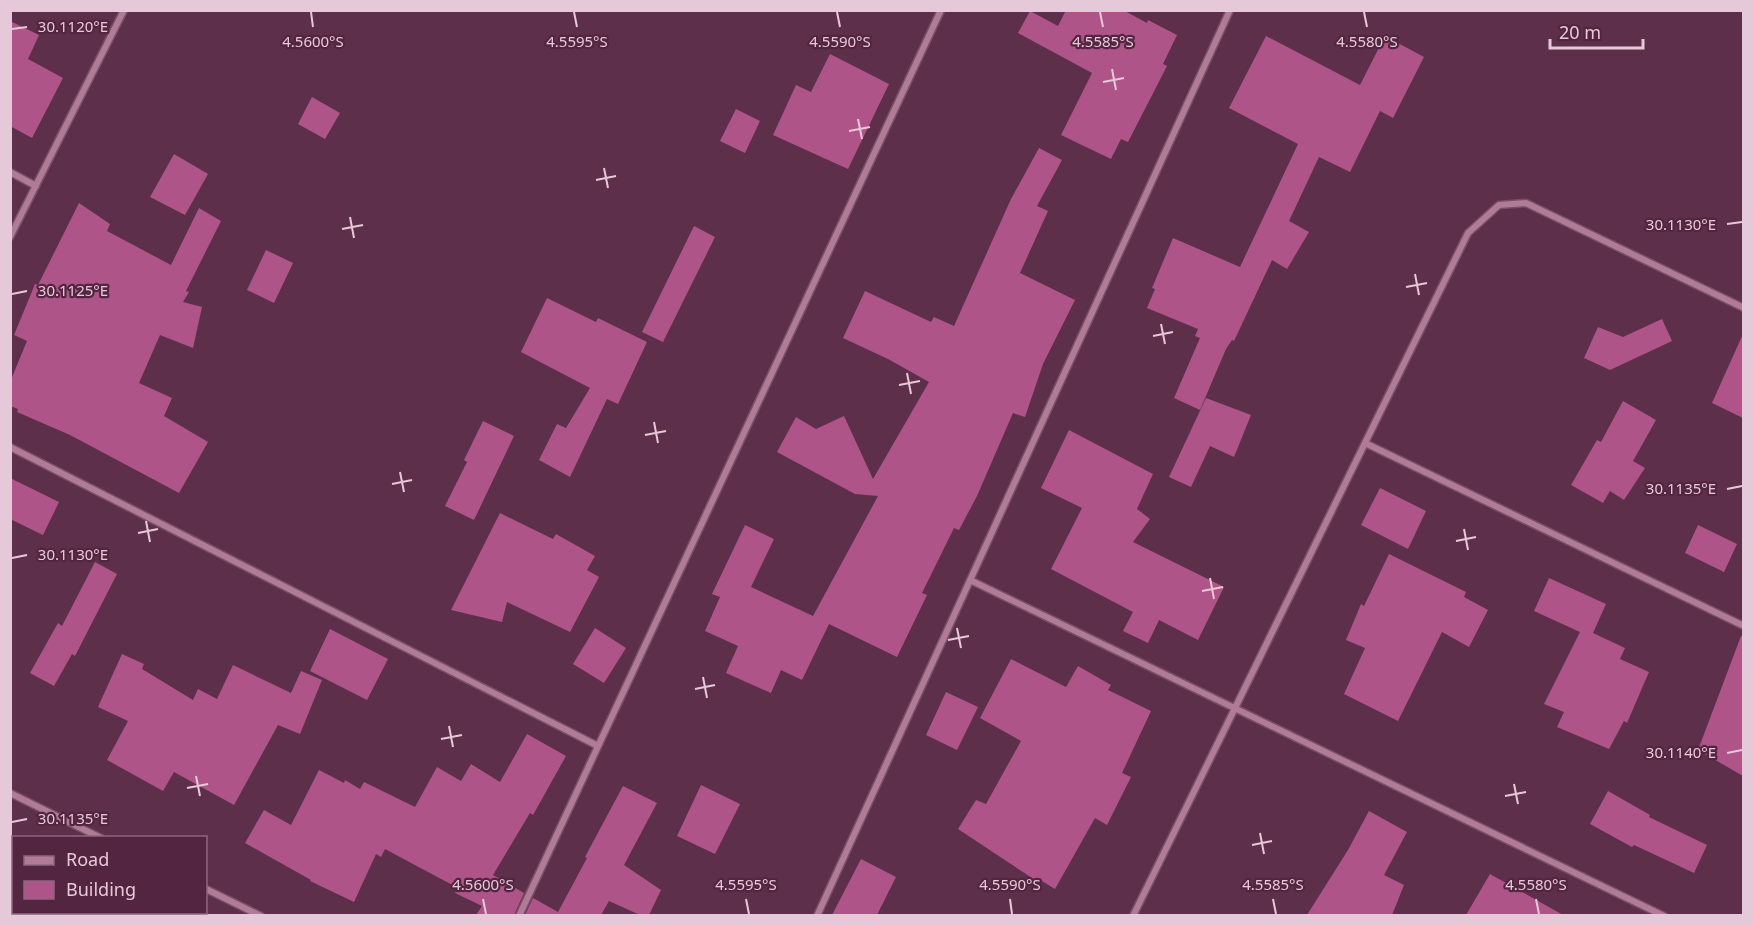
<svg xmlns="http://www.w3.org/2000/svg" width="1754" height="926" font-family="'Noto Sans',sans-serif">
<style>
.building{fill:#ae5488}
.lines{fill:none;stroke-linecap:round;stroke-linejoin:round}
.minor-casing{stroke:#764f66;stroke-width:9}
.minor{stroke:#b17b98;stroke-width:6}
.ticks{fill:none;stroke:#e6c9d8;stroke-width:2}
.ticks-label{font-size:15px;text-anchor:middle;fill:#e6c9d8;stroke:#532540;stroke-width:4.5;stroke-linejoin:round;paint-order:stroke}
</style>
<rect width="100%" height="100%" fill="#5e2f4a"/>
<path class="building" d="M 1066,10 L 1123,10 L 1147,23 L 1148,20 L 1177,35 L 1163,64 L 1167,66 L 1128,142 L 1121,139 L 1111,159 L 1061,135 L 1092,73 L 1018,33 L 1030,11 L 1058,26 Z
M 10,21 L 39,35 L 28,59 L 63,78 L 32,138 L 10,126 Z
M 1266,36 L 1360,85 L 1385,36 L 1424,57 L 1393,118 L 1380,111 L 1350,172 L 1319,157 L 1289,221 L 1309,232 L 1287,269 L 1272,260 L 1234,341 L 1232,340 L 1226,349 L 1200,410 L 1174,398 L 1200,338 L 1195,336 L 1198,329 L 1147,308 L 1155,289 L 1152,288 L 1173,238 L 1240,267 L 1298,144 L 1229,108 Z
M 830,54 L 889,84 L 848,169 L 773,135 L 796,85 L 811,92 Z
M 312,97 L 340,113 L 325,139 L 298,124 Z
M 736,109 L 760,121 L 745,153 L 720,141 Z
M 1039,148 L 1062,160 L 1037,206 L 1048,211 L 1020,273 L 1075,300 L 1043,364 L 1025,417 L 1013,413 L 977,496 L 959,530 L 954,528 L 922,593 L 927,595 L 897,657 L 829,624 L 802,680 L 781,670 L 771,693 L 726,673 L 738,646 L 705,631 L 720,597 L 712,594 L 745,525 L 774,539 L 751,587 L 813,616 L 878,496 L 855,494 L 777,452 L 796,417 L 816,429 L 844,416 L 873,479 L 929,382 L 888,359 L 843,338 L 865,291 L 931,322 L 934,317 L 954,326 L 1011,199 Z
M 174,154 L 208,174 L 185,215 L 150,197 Z
M 79,203 L 110,224 L 107,231 L 171,265 L 199,208 L 221,221 L 186,291 L 189,292 L 183,302 L 202,307 L 193,348 L 160,335 L 139,383 L 172,398 L 164,416 L 208,442 L 179,493 L 70,435 L 17,412 L 18,409 L 10,406 L 10,382 L 27,341 L 14,335 L 35,284 L 38,285 Z
M 694,226 L 715,237 L 663,342 L 642,332 Z
M 266,250 L 293,263 L 274,303 L 247,290 Z
M 547,298 L 596,322 L 598,318 L 647,342 L 618,404 L 607,399 L 570,477 L 539,460 L 557,424 L 566,428 L 590,388 L 521,352 Z
M 1662,319 L 1672,341 L 1610,370 L 1584,358 L 1598,327 L 1623,337 Z
M 1743,334 L 1743,418 L 1712,403 Z
M 1206,398 L 1251,415 L 1234,457 L 1210,446 L 1191,487 L 1169,477 Z
M 1623,401 L 1656,420 L 1633,461 L 1645,468 L 1624,500 L 1610,491 L 1603,503 L 1571,485 L 1597,440 L 1601,442 Z
M 483,421 L 514,436 L 474,520 L 445,506 L 467,462 L 464,460 Z
M 1069,430 L 1153,474 L 1137,509 L 1150,519 L 1133,542 L 1224,587 L 1198,640 L 1159,620 L 1148,643 L 1123,631 L 1133,612 L 1051,569 L 1082,508 L 1041,488 Z
M 10,478 L 59,502 L 43,535 L 10,519 Z
M 1380,488 L 1426,511 L 1408,549 L 1361,525 Z
M 500,513 L 553,539 L 556,534 L 595,556 L 587,570 L 599,577 L 570,632 L 507,602 L 502,622 L 451,610 Z
M 1698,525 L 1737,544 L 1724,572 L 1685,553 Z
M 1389,554 L 1466,592 L 1464,597 L 1488,610 L 1469,647 L 1442,632 L 1398,721 L 1344,694 L 1365,648 L 1346,640 L 1361,604 L 1364,606 Z
M 95,562 L 117,574 L 75,656 L 72,654 L 54,686 L 30,673 L 58,623 L 62,626 Z
M 1549,578 L 1606,604 L 1593,633 L 1625,648 L 1620,659 L 1649,672 L 1627,723 L 1624,721 L 1609,749 L 1557,727 L 1564,712 L 1544,704 L 1580,632 L 1534,611 Z
M 595,628 L 626,648 L 604,683 L 573,664 Z
M 330,629 L 388,659 L 367,700 L 310,671 Z
M 1741,636 L 1743,637 L 1743,776 L 1698,750 Z
M 122,654 L 144,664 L 142,669 L 193,700 L 198,689 L 217,699 L 233,665 L 291,693 L 301,671 L 322,680 L 300,734 L 278,725 L 234,805 L 174,772 L 163,791 L 107,760 L 128,721 L 98,707 Z
M 1011,659 L 1066,687 L 1078,666 L 1111,685 L 1108,690 L 1151,711 L 1122,773 L 1131,777 L 1107,825 L 1095,818 L 1055,889 L 1037,878 L 1035,880 L 958,829 L 976,800 L 986,804 L 1021,741 L 980,718 Z
M 946,692 L 978,707 L 957,750 L 926,735 Z
M 527,734 L 566,756 L 533,815 L 530,813 L 493,875 L 524,893 L 514,915 L 476,915 L 482,906 L 455,893 L 458,888 L 385,849 L 381,857 L 376,854 L 354,902 L 310,881 L 311,880 L 245,843 L 264,810 L 291,825 L 319,770 L 344,783 L 345,780 L 360,789 L 364,782 L 415,807 L 437,767 L 461,781 L 471,764 L 500,782 Z
M 701,785 L 740,804 L 715,854 L 677,836 Z
M 623,786 L 657,803 L 624,865 L 661,890 L 649,915 L 640,915 L 609,901 L 601,915 L 525,915 L 533,898 L 558,912 L 587,858 L 585,857 Z
M 1608,791 L 1650,815 L 1649,817 L 1707,845 L 1694,873 L 1634,845 L 1632,847 L 1590,824 Z
M 1369,811 L 1407,832 L 1384,875 L 1404,885 L 1392,915 L 1307,915 L 1348,850 Z
M 861,859 L 896,877 L 877,915 L 832,915 Z
M 1490,874 L 1563,915 L 1466,915 Z"/>
<g class="lines">
<g class="minor-casing">
<path id="minor" d="M 10,172 L 36,186
M 10,237 L 124,10
M 1365,443 L 1744,626
M 10,447 L 598,746
M 970,580 L 1664,916
M 10,793 L 101,838
M 206,889 L 261,916
M 519,916 L 941,10
M 817,916 L 1230,10
M 1133,916 L 1468,233 L 1499,205 L 1526,203 L 1744,308"/>
</g>
<use href="#minor" class="minor"/>
</g>
<path class="ticks" d="M 311,12 L 313,27M 574,12 L 577,27M 837,12 L 840,27M 1100,12 L 1103,27M 1364,12 L 1367,27M 12,29 L 27,27M 1112,69 L 1116,90M 1103,82 L 1124,78M 858,119 L 862,139M 849,131 L 870,127M 604,168 L 608,188M 596,180 L 616,176M 350,217 L 354,238M 1727,224 L 1742,222M 342,229 L 363,225M 1415,274 L 1419,295M 1406,287 L 1427,283M 12,294 L 27,291M 1161,324 L 1165,344M 1153,336 L 1173,332M 907,373 L 911,394M 899,385 L 920,381M 654,422 L 658,443M 645,435 L 666,431M 400,472 L 404,492M 392,484 L 412,480M 1727,489 L 1742,486M 146,521 L 150,542M 1464,529 L 1468,550M 138,533 L 158,529M 1456,541 L 1476,537M 12,558 L 27,555M 1210,578 L 1214,599M 1202,591 L 1223,587M 957,628 L 961,648M 948,640 L 969,636M 703,677 L 707,698M 695,689 L 715,685M 449,726 L 453,747M 441,739 L 462,735M 1727,753 L 1742,750M 196,776 L 200,796M 1514,784 L 1518,804M 187,788 L 208,784M 1505,796 L 1526,792M 12,822 L 27,819M 1260,833 L 1264,854M 1252,845 L 1272,841M 483,899 L 486,914M 746,899 L 749,914M 1010,899 L 1012,914M 1273,899 L 1276,914M 1536,899 L 1539,914"/>
<g class="ticks-label">
<text x="73" y="32">30.1120°E</text>
<text x="313" y="47">4.5600°S</text>
<text x="840" y="47">4.5590°S</text>
<text x="1103" y="47">4.5585°S</text>
<text x="1367" y="47">4.5580°S</text>
<text x="577" y="47">4.5595°S</text>
<text x="1681" y="230">30.1130°E</text>
<text x="73" y="296">30.1125°E</text>
<text x="1681" y="494">30.1135°E</text>
<text x="73" y="560">30.1130°E</text>
<text x="1681" y="758">30.1140°E</text>
<text x="73" y="824">30.1135°E</text>
<text x="483" y="890">4.5600°S</text>
<text x="746" y="890">4.5595°S</text>
<text x="1010" y="890">4.5590°S</text>
<text x="1273" y="890">4.5585°S</text>
<text x="1536" y="890">4.5580°S</text>
</g>
<rect width="1754" height="926" fill="none" stroke="#e6c9d8" stroke-width="24"/>
<rect x="12" y="836" width="195" height="78" fill="#532540" stroke="#8e677d" stroke-width="1.5"/>
<rect x="24" y="856" width="30" height="9" fill="#b17b98" stroke="#8e677d" stroke-width="1.5"/>
<text x="66" y="866" font-size="18" fill="#e6c9d8">Road</text>
<rect x="24" y="881" width="30" height="18" fill="#ae5488" stroke="#8e677d" stroke-width="1.5"/>
<text x="66" y="896" font-size="18" fill="#e6c9d8">Building</text>
<path d="M1550 39v9h93v-9" fill="none" stroke="#e6c9d8" stroke-width="3"/>
<text x="1559" y="39" font-size="18" fill="#e6c9d8" stroke="#532540" stroke-width="4.5" paint-order="stroke">20 m</text>
</svg>
